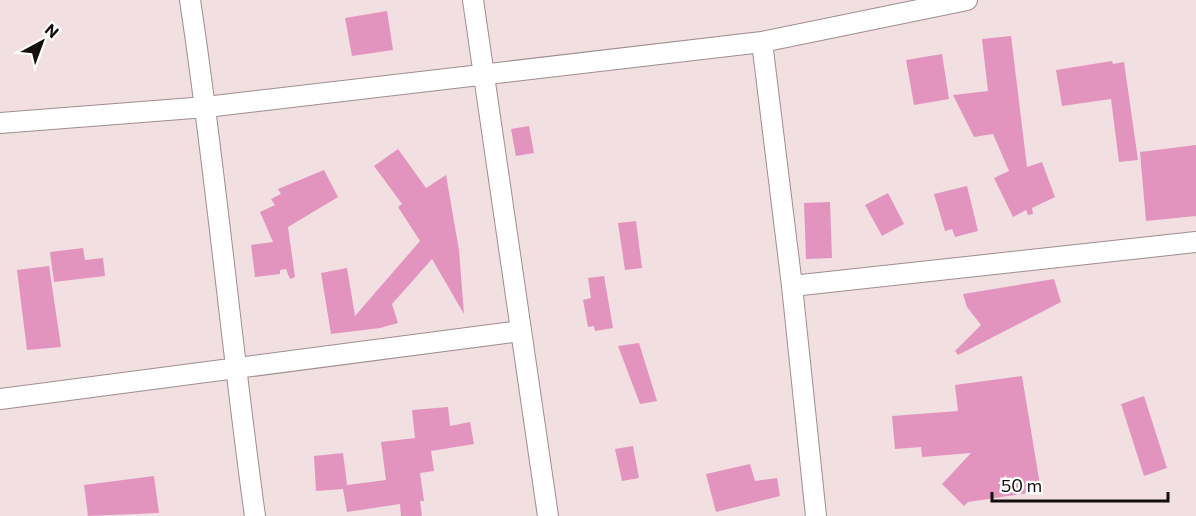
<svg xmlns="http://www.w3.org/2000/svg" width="1196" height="516" font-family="Commissioner,sans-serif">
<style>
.building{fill:#e394be}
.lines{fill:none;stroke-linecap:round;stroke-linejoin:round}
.street-casing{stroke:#9f8d8f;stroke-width:22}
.street{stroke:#fff;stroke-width:20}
</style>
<rect width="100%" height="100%" fill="#f2dfe1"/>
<path class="building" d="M 387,11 L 393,50 L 352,56 L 345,18 Z
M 1011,36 L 1027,167 L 1042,162 L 1055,197 L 1032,208 L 1033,214 L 1028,215 L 1026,210 L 1013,217 L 994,178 L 1009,171 L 993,134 L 974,137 L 953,95 L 988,91 L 982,39 Z
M 942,54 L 949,99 L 914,105 L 906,60 Z
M 1112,61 L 1113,64 L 1124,62 L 1138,160 L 1119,162 L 1111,99 L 1062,106 L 1056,70 Z
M 529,126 L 534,153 L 516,156 L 511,129 Z
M 1196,145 L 1196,216 L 1146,221 L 1140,152 Z
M 398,149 L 426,188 L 446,175 L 459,250 L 464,314 L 432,259 L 392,304 L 398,323 L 380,328 L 331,334 L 321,273 L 347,268 L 355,316 L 420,241 L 398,207 L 402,204 L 374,166 Z
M 324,170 L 338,197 L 288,227 L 295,277 L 290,279 L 286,269 L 280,270 L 280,274 L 255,277 L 251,245 L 273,242 L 260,212 L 275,205 L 271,199 L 281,194 L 278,189 Z
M 967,186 L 978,231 L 955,237 L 952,229 L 945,231 L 934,194 Z
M 888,193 L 904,224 L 882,236 L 865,205 Z
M 830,202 L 832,258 L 806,259 L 804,203 Z
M 636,221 L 642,268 L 625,270 L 618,223 Z
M 83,248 L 85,260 L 103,258 L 105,276 L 54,282 L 50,252 Z
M 49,266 L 61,347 L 27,350 L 17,270 Z
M 604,276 L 613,328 L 595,331 L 594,326 L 588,327 L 583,300 L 591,298 L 588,278 Z
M 1054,279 L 1061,302 L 958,355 L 955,351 L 981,325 L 967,307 L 963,294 Z
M 639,343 L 657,401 L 640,404 L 618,346 Z
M 1022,376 L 1041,491 L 968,502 L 964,506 L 942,484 L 971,453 L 922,457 L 921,447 L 895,449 L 892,416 L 958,411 L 955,385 Z
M 1144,396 L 1167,468 L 1144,476 L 1121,404 Z
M 448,407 L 450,426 L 470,422 L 474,444 L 431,451 L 434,471 L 420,473 L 424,501 L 420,501 L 422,516 L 401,516 L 400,504 L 347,512 L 343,489 L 316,491 L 314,456 L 343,453 L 347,485 L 386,480 L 381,442 L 415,438 L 412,410 Z
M 633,446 L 639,478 L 622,481 L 615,449 Z
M 750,464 L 755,481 L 777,478 L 780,496 L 716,512 L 706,474 Z
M 154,476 L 159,513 L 88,516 L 84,485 Z"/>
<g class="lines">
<g class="street-casing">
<path id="street" d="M 190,0 C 216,171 231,344 255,516
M 473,0 L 548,516
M 762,42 L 792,286 L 816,516
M 0,123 L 206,107 L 762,42 L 967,0
M 792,286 L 1196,242
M 0,399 L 520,331"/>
</g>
<use href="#street" class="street"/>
</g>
<g transform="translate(42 42) rotate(41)" stroke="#ffffff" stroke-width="4.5" paint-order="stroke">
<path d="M0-4.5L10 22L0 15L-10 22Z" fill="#140e0f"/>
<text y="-9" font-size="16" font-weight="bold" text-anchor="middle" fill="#140e0f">N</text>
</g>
<path d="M992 492v9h176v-9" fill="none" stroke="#140e0f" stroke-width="3"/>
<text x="1001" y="492" font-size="18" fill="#140e0f" stroke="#ffffff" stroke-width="4.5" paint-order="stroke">50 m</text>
</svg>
